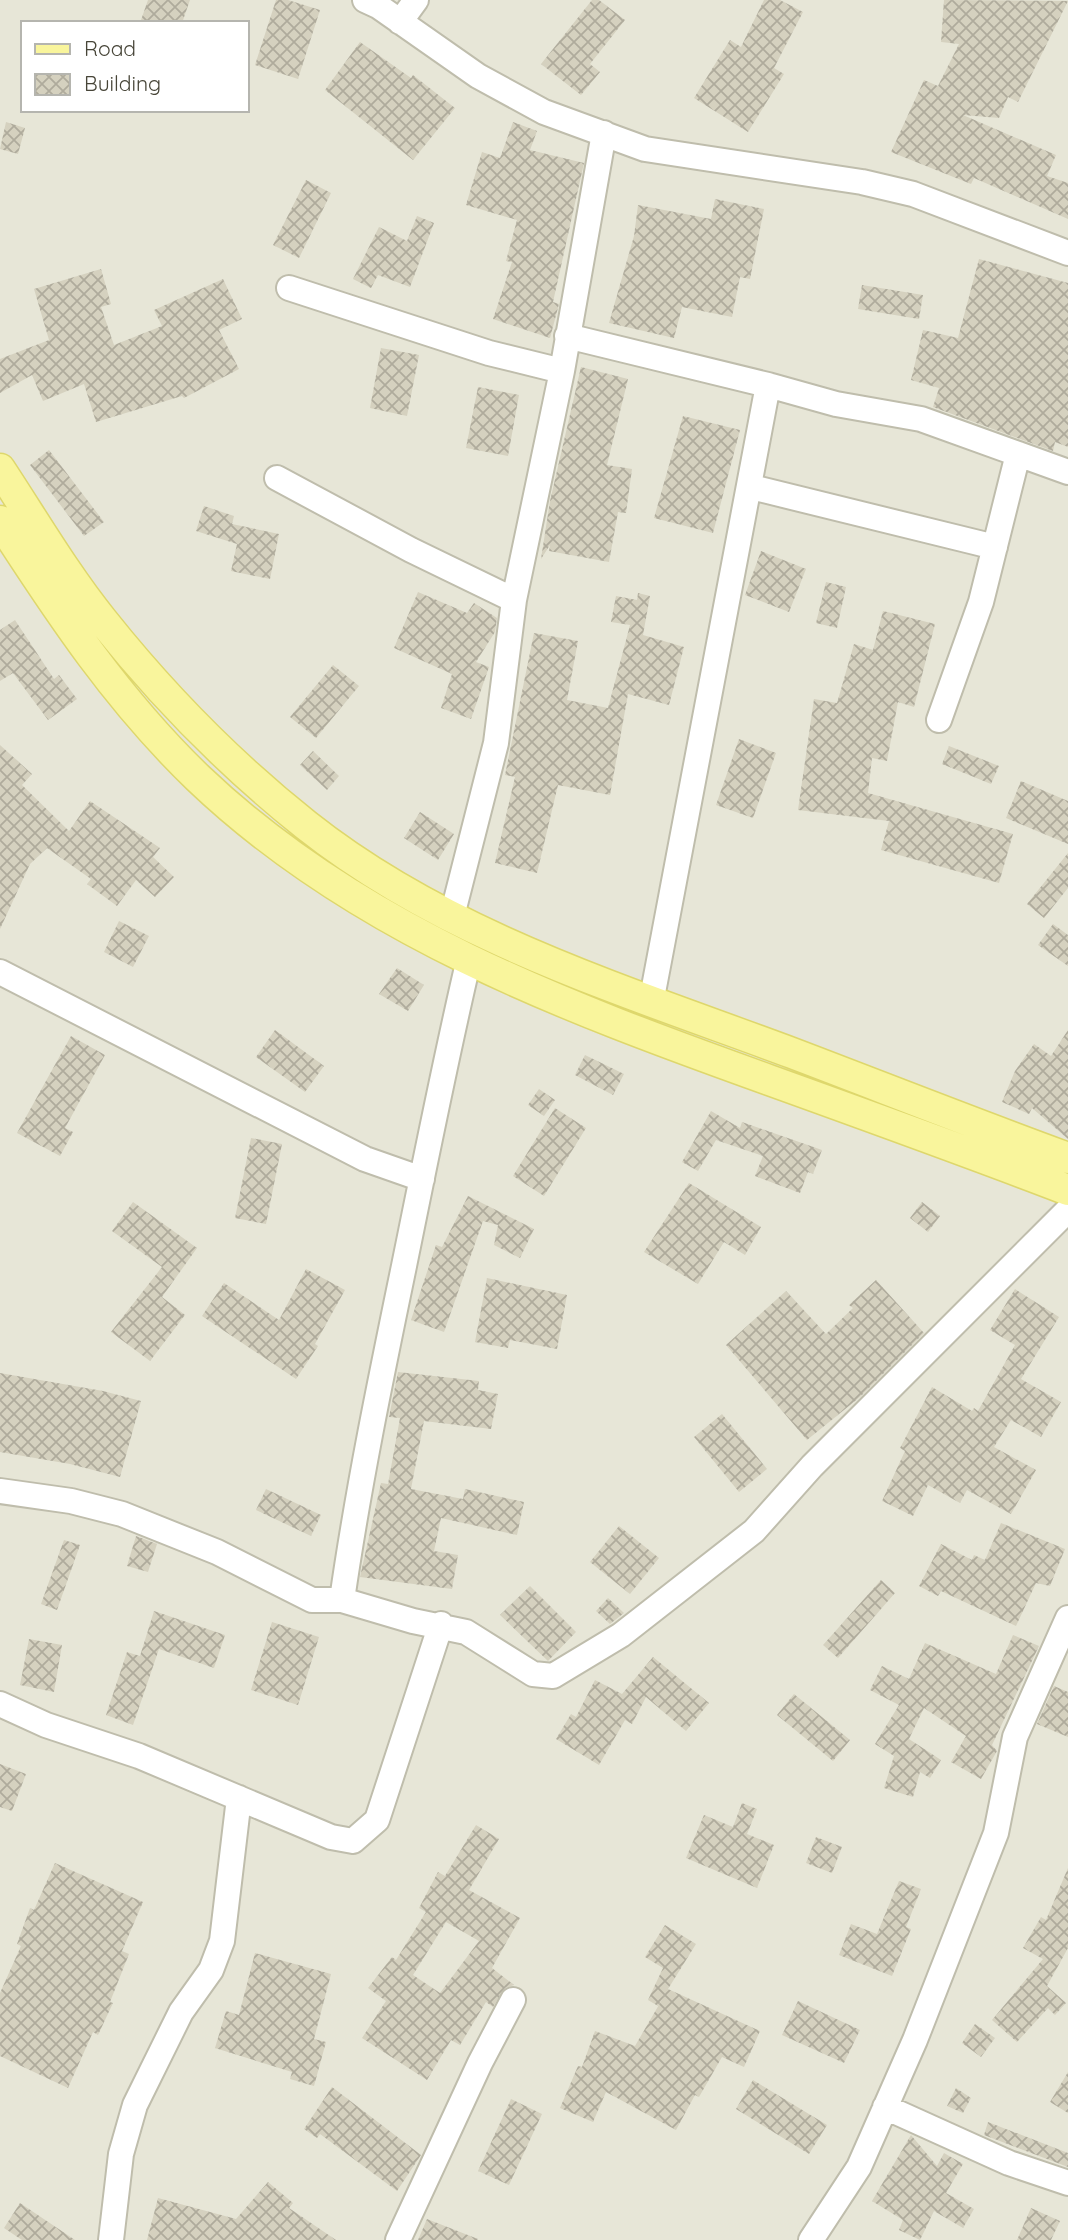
<svg xmlns="http://www.w3.org/2000/svg" width="1068" height="2240" font-family="Quicksand,sans-serif">
<style>
.residential{fill:#e7e6d7;fill-rule:evenodd}
.building{fill:url(#building-cross-hatch);fill-rule:evenodd}
.lines{fill:none;stroke-linecap:round;stroke-linejoin:round}
.minor-casing{stroke:#bfbdac;stroke-width:28}
.major-casing{stroke:#ded76c;stroke-width:33}
.minor{stroke:#fff;stroke-width:24}
.major{stroke:#f9f59c;stroke-width:30}
</style>
<defs>
<pattern id="building-cross-hatch" width="8" height="8" patternUnits="userSpaceOnUse" patternTransform="scale(1.75)"><rect width="8" height="8" fill="#d5d1bf"/><path d="M0 0l8 8M0 8l8-8" fill="none" stroke="#afab9c"/></pattern>
</defs>
<rect width="100%" height="100%" fill="#f4f3e9"/>
<path class="residential" d="M 0,0 L 1068,0 L 1068,2240 L 0,2240 ZM 23,23 L 247,23 L 247,110 L 23,110 Z"/>
<path class="building" d="M 148,0 L 190,0 L 182,23 L 141,20 Z
M 276,0 L 288,0 L 320,10 L 298,79 L 255,65 Z
M 592,0 L 599,0 L 625,20 L 590,64 L 600,72 L 581,95 L 541,64 Z
M 764,0 L 780,0 L 803,12 L 774,68 L 784,74 L 748,132 L 694,98 L 730,40 L 741,47 Z
M 944,0 L 1068,1 L 1018,102 L 1008,97 L 999,118 L 963,115 L 1056,155 L 1047,176 L 1068,183 L 1068,219 L 974,178 L 971,184 L 891,152 L 924,80 L 938,86 L 959,44 L 941,42 Z
M 360,42 L 411,78 L 413,75 L 455,108 L 413,160 L 325,90 Z
M 6,122 L 25,128 L 18,154 L 0,149 Z
M 513,122 L 537,131 L 530,150 L 584,163 L 553,302 L 559,304 L 550,338 L 493,319 L 512,262 L 506,261 L 517,220 L 466,205 L 482,152 L 500,158 Z
M 306,180 L 331,193 L 299,258 L 273,245 Z
M 715,199 L 764,209 L 750,279 L 740,277 L 732,317 L 682,307 L 674,338 L 609,323 L 634,236 L 638,205 L 711,219 Z
M 417,216 L 434,223 L 410,287 L 378,275 L 371,288 L 353,279 L 379,227 L 407,241 Z
M 979,259 L 1068,283 L 1068,447 L 1055,442 L 1053,451 L 933,407 L 939,388 L 911,380 L 923,330 L 958,338 Z
M 101,269 L 111,304 L 101,307 L 114,345 L 162,326 L 154,310 L 223,279 L 242,319 L 219,330 L 239,369 L 184,398 L 182,396 L 96,422 L 84,384 L 43,401 L 32,375 L 0,393 L 0,359 L 49,340 L 34,289 Z
M 862,285 L 923,295 L 919,319 L 858,309 Z
M 381,348 L 419,355 L 407,416 L 370,408 Z
M 581,367 L 628,379 L 607,465 L 632,469 L 626,513 L 618,512 L 609,562 L 549,551 L 550,545 L 541,559 L 550,501 Z
M 478,387 L 519,395 L 508,456 L 466,448 Z
M 683,416 L 740,430 L 713,533 L 654,518 Z
M 49,450 L 104,522 L 84,536 L 30,465 Z
M 204,506 L 234,516 L 232,524 L 279,534 L 270,579 L 231,571 L 237,544 L 196,531 Z
M 761,551 L 806,569 L 789,612 L 745,595 Z
M 826,582 L 846,587 L 837,628 L 816,623 Z
M 418,592 L 467,613 L 474,603 L 497,618 L 495,632 L 476,662 L 489,667 L 471,719 L 441,708 L 452,674 L 394,648 Z
M 638,593 L 650,596 L 643,635 L 684,647 L 669,705 L 628,694 L 610,795 L 558,785 L 537,873 L 495,863 L 515,777 L 505,775 L 534,633 L 578,641 L 567,700 L 608,708 L 630,625 L 611,622 L 616,596 L 637,600 Z
M 883,611 L 935,624 L 914,707 L 898,702 L 887,761 L 872,758 L 868,793 L 1013,834 L 999,883 L 881,850 L 889,821 L 798,810 L 814,699 L 837,703 L 854,644 L 873,650 Z
M 15,620 L 54,679 L 59,675 L 77,699 L 48,720 L 13,673 L 0,681 L 0,630 Z
M 333,665 L 359,686 L 316,738 L 290,717 Z
M 739,739 L 776,753 L 753,818 L 716,805 Z
M 0,745 L 32,774 L 22,785 L 69,831 L 90,801 L 160,848 L 153,857 L 174,877 L 155,897 L 136,880 L 117,906 L 87,884 L 91,879 L 47,848 L 30,864 L 0,929 Z
M 949,746 L 999,766 L 991,784 L 942,764 Z
M 313,751 L 339,776 L 327,790 L 300,765 Z
M 1021,781 L 1068,801 L 1068,844 L 1006,818 Z
M 420,812 L 454,834 L 438,860 L 404,838 Z
M 1068,853 L 1068,888 L 1044,918 L 1027,904 Z
M 119,921 L 149,936 L 133,967 L 104,952 Z
M 1053,924 L 1068,935 L 1068,966 L 1038,945 Z
M 397,968 L 424,985 L 408,1011 L 379,994 Z
M 275,1030 L 324,1066 L 305,1092 L 256,1057 Z
M 1068,1030 L 1068,1139 L 1032,1108 L 1029,1114 L 1002,1102 L 1015,1071 L 1034,1044 L 1051,1056 Z
M 71,1036 L 105,1055 L 65,1128 L 73,1132 L 60,1156 L 17,1133 Z
M 585,1055 L 624,1074 L 613,1095 L 575,1075 Z
M 539,1089 L 555,1100 L 544,1116 L 528,1105 Z
M 555,1108 L 586,1128 L 544,1196 L 513,1176 Z
M 711,1111 L 740,1128 L 742,1122 L 822,1150 L 813,1174 L 808,1172 L 800,1193 L 755,1176 L 763,1156 L 716,1140 L 698,1171 L 682,1162 Z
M 251,1138 L 282,1144 L 266,1224 L 235,1218 Z
M 689,1183 L 761,1227 L 745,1255 L 724,1242 L 698,1284 L 644,1252 Z
M 468,1196 L 534,1229 L 520,1258 L 494,1245 L 498,1225 L 483,1221 L 444,1332 L 411,1320 L 436,1245 L 442,1247 Z
M 133,1202 L 197,1248 L 162,1297 L 185,1315 L 150,1361 L 111,1332 L 162,1267 L 112,1231 Z
M 922,1202 L 940,1216 L 928,1232 L 910,1218 Z
M 306,1269 L 345,1290 L 315,1344 L 318,1346 L 296,1379 L 202,1316 L 224,1283 L 279,1320 Z
M 487,1278 L 567,1295 L 557,1349 L 510,1340 L 508,1348 L 475,1342 Z
M 876,1280 L 924,1333 L 860,1397 L 807,1440 L 726,1345 L 786,1291 L 826,1334 L 853,1308 L 849,1305 Z
M 1015,1289 L 1059,1317 L 1021,1379 L 1061,1402 L 1041,1437 L 1011,1420 L 994,1447 L 1036,1470 L 1011,1514 L 967,1490 L 960,1503 L 928,1485 L 913,1516 L 882,1501 L 905,1451 L 900,1448 L 932,1387 L 972,1411 L 974,1408 L 978,1411 L 1015,1345 L 990,1330 Z
M 398,1372 L 479,1381 L 478,1390 L 498,1394 L 491,1429 L 424,1421 L 411,1489 L 463,1499 L 465,1489 L 524,1502 L 517,1535 L 441,1518 L 434,1551 L 458,1555 L 452,1589 L 360,1577 L 381,1483 L 388,1484 L 400,1418 L 389,1417 Z
M 0,1373 L 103,1391 L 141,1401 L 120,1477 L 70,1464 L 0,1452 Z
M 722,1414 L 767,1469 L 739,1492 L 694,1437 Z
M 266,1489 L 321,1515 L 311,1536 L 256,1510 Z
M 1001,1523 L 1065,1549 L 1050,1586 L 1036,1583 L 1016,1626 L 941,1591 L 938,1596 L 919,1586 L 941,1544 L 972,1560 L 974,1555 L 985,1560 Z
M 619,1526 L 659,1558 L 630,1594 L 590,1562 Z
M 136,1536 L 157,1544 L 148,1572 L 127,1566 Z
M 64,1540 L 80,1545 L 57,1610 L 41,1604 Z
M 881,1580 L 895,1593 L 838,1658 L 823,1645 Z
M 530,1586 L 576,1632 L 548,1661 L 500,1615 Z
M 608,1598 L 624,1613 L 610,1624 L 596,1611 Z
M 154,1611 L 225,1635 L 214,1668 L 159,1649 L 133,1725 L 106,1715 L 127,1652 L 140,1656 Z
M 272,1622 L 319,1637 L 298,1705 L 251,1690 Z
M 1013,1635 L 1039,1646 L 992,1745 L 997,1751 L 981,1779 L 951,1762 L 966,1736 L 924,1708 L 909,1739 L 941,1760 L 930,1778 L 920,1772 L 913,1797 L 884,1788 L 894,1756 L 875,1744 L 899,1705 L 870,1690 L 882,1666 L 909,1679 L 925,1643 L 996,1674 Z
M 29,1639 L 62,1645 L 54,1692 L 20,1685 Z
M 653,1657 L 709,1703 L 686,1731 L 646,1697 L 632,1724 L 625,1720 L 599,1765 L 556,1739 L 571,1714 L 576,1717 L 595,1680 L 622,1694 Z
M 1054,1686 L 1068,1692 L 1068,1737 L 1037,1724 Z
M 794,1694 L 850,1740 L 833,1761 L 777,1715 Z
M 0,1764 L 26,1774 L 12,1811 L 0,1807 Z
M 742,1803 L 757,1809 L 747,1834 L 774,1845 L 757,1888 L 686,1858 L 704,1815 L 733,1827 Z
M 476,1825 L 499,1839 L 469,1890 L 520,1918 L 492,1968 L 514,1985 L 505,1988 L 493,2007 L 486,2002 L 460,2045 L 451,2040 L 427,2080 L 362,2038 L 386,2001 L 368,1988 L 392,1957 L 396,1960 L 426,1912 L 419,1908 L 438,1872 L 445,1876 ZM 446,1922 L 479,1941 L 440,1993 L 413,1975 Z
M 816,1837 L 842,1847 L 832,1873 L 806,1863 Z
M 55,1863 L 143,1902 L 122,1951 L 129,1954 L 110,2002 L 113,2003 L 98,2035 L 93,2032 L 68,2088 L 0,2056 L 0,1993 L 21,1946 L 17,1944 L 30,1908 L 34,1910 Z
M 1068,1868 L 1068,1948 L 1047,1986 L 1066,2003 L 1055,2015 L 1048,2008 L 1017,2042 L 992,2020 L 1043,1959 L 1023,1948 L 1041,1917 L 1046,1920 Z
M 899,1881 L 921,1889 L 906,1927 L 911,1929 L 892,1976 L 839,1955 L 851,1924 L 877,1934 Z
M 665,1925 L 696,1944 L 668,1989 L 760,2031 L 744,2067 L 722,2057 L 699,2097 L 695,2095 L 676,2130 L 606,2092 L 593,2122 L 560,2108 L 578,2066 L 582,2067 L 595,2031 L 635,2046 L 667,1991 L 658,2006 L 648,2000 L 663,1968 L 645,1957 Z
M 255,1953 L 331,1974 L 314,2039 L 326,2042 L 314,2086 L 290,2079 L 292,2072 L 215,2048 L 226,2011 L 239,2015 Z
M 798,2001 L 860,2030 L 844,2063 L 782,2035 Z
M 975,2024 L 995,2038 L 981,2057 L 962,2043 Z
M 1068,2072 L 1068,2113 L 1050,2102 Z
M 753,2080 L 827,2125 L 809,2154 L 736,2109 Z
M 332,2087 L 421,2155 L 397,2191 L 320,2134 L 317,2138 L 304,2129 Z
M 956,2088 L 971,2098 L 963,2113 L 947,2106 Z
M 511,2099 L 542,2114 L 509,2185 L 478,2171 Z
M 988,2122 L 1068,2153 L 1068,2167 L 984,2135 Z
M 911,2135 L 937,2166 L 944,2153 L 963,2164 L 946,2193 L 974,2209 L 963,2228 L 934,2211 L 920,2240 L 899,2230 L 903,2220 L 872,2201 Z
M 268,2182 L 293,2203 L 289,2208 L 336,2240 L 147,2240 L 158,2198 L 236,2219 Z
M 20,2203 L 75,2240 L 22,2240 L 4,2228 Z
M 1031,2208 L 1060,2221 L 1051,2240 L 1017,2240 Z
M 427,2219 L 478,2239 L 477,2240 L 418,2240 Z"/>
<g class="lines">
<g class="minor-casing">
<path id="minor" d="M 365,0 L 378,6 L 478,76 L 544,112 L 645,149 L 862,182 L 913,194 L 1068,253
M 400,22 L 416,0
M 289,288 L 489,353 L 562,371
M 567,336 L 768,385
M 277,478 L 411,550 L 514,600
M 751,487 L 995,547
M 939,720 L 981,602 L 1018,454
M 452,916 L 496,743 L 514,600 L 562,371 L 604,133
M 0,972 L 365,1159 L 422,1179
M 651,1003 L 768,385 L 836,404 L 921,419 L 1068,472
M 0,1491 L 71,1501 L 122,1514 L 217,1552 L 312,1600 L 342,1600 L 413,1621 L 466,1632 L 533,1674 L 553,1676 L 621,1635 L 754,1531 L 812,1466 L 1068,1210
M 342,1600 C 358,1488 381,1377 404,1266 C 425,1163 445,1061 469,959
M 0,1704 L 46,1725 L 139,1756 L 331,1837 L 353,1841 L 377,1820 L 441,1624
M 885,2107 L 1009,2163 L 1068,2183
M 111,2240 L 121,2154 L 135,2105 L 181,2012 L 211,1970 L 222,1941 L 239,1798
M 398,2240 L 480,2063 L 513,2000
M 811,2240 L 859,2167 L 915,2040 L 996,1833 L 1015,1737 L 1068,1618"/>
</g>
<g class="major-casing">
<path id="major" d="M 0,469 C 33,519 65,574 103,621 C 162,695 232,766 306,825 C 447,937 626,991 792,1053 C 884,1088 975,1124 1068,1158
M 0,521 C 60,614 118,701 198,778 C 357,930 566,1007 769,1080 C 869,1116 969,1152 1068,1190"/>
</g>
<use href="#minor" class="minor"/>
<use href="#major" class="major"/>
</g>
<rect x="21" y="21" width="228" height="91" fill="#ffffff" stroke="#b5b5af" stroke-width="2"/>
<rect x="35" y="44" width="35" height="10" fill="#f9f59c" stroke="#b5b5af" stroke-width="2"/>
<text x="84" y="56" font-size="21" fill="#474538">Road</text>
<rect x="35" y="74" width="35" height="21" fill="url(#building-cross-hatch)" stroke="#b5b5af" stroke-width="2"/>
<text x="84" y="91" font-size="21" fill="#474538">Building</text>
</svg>
